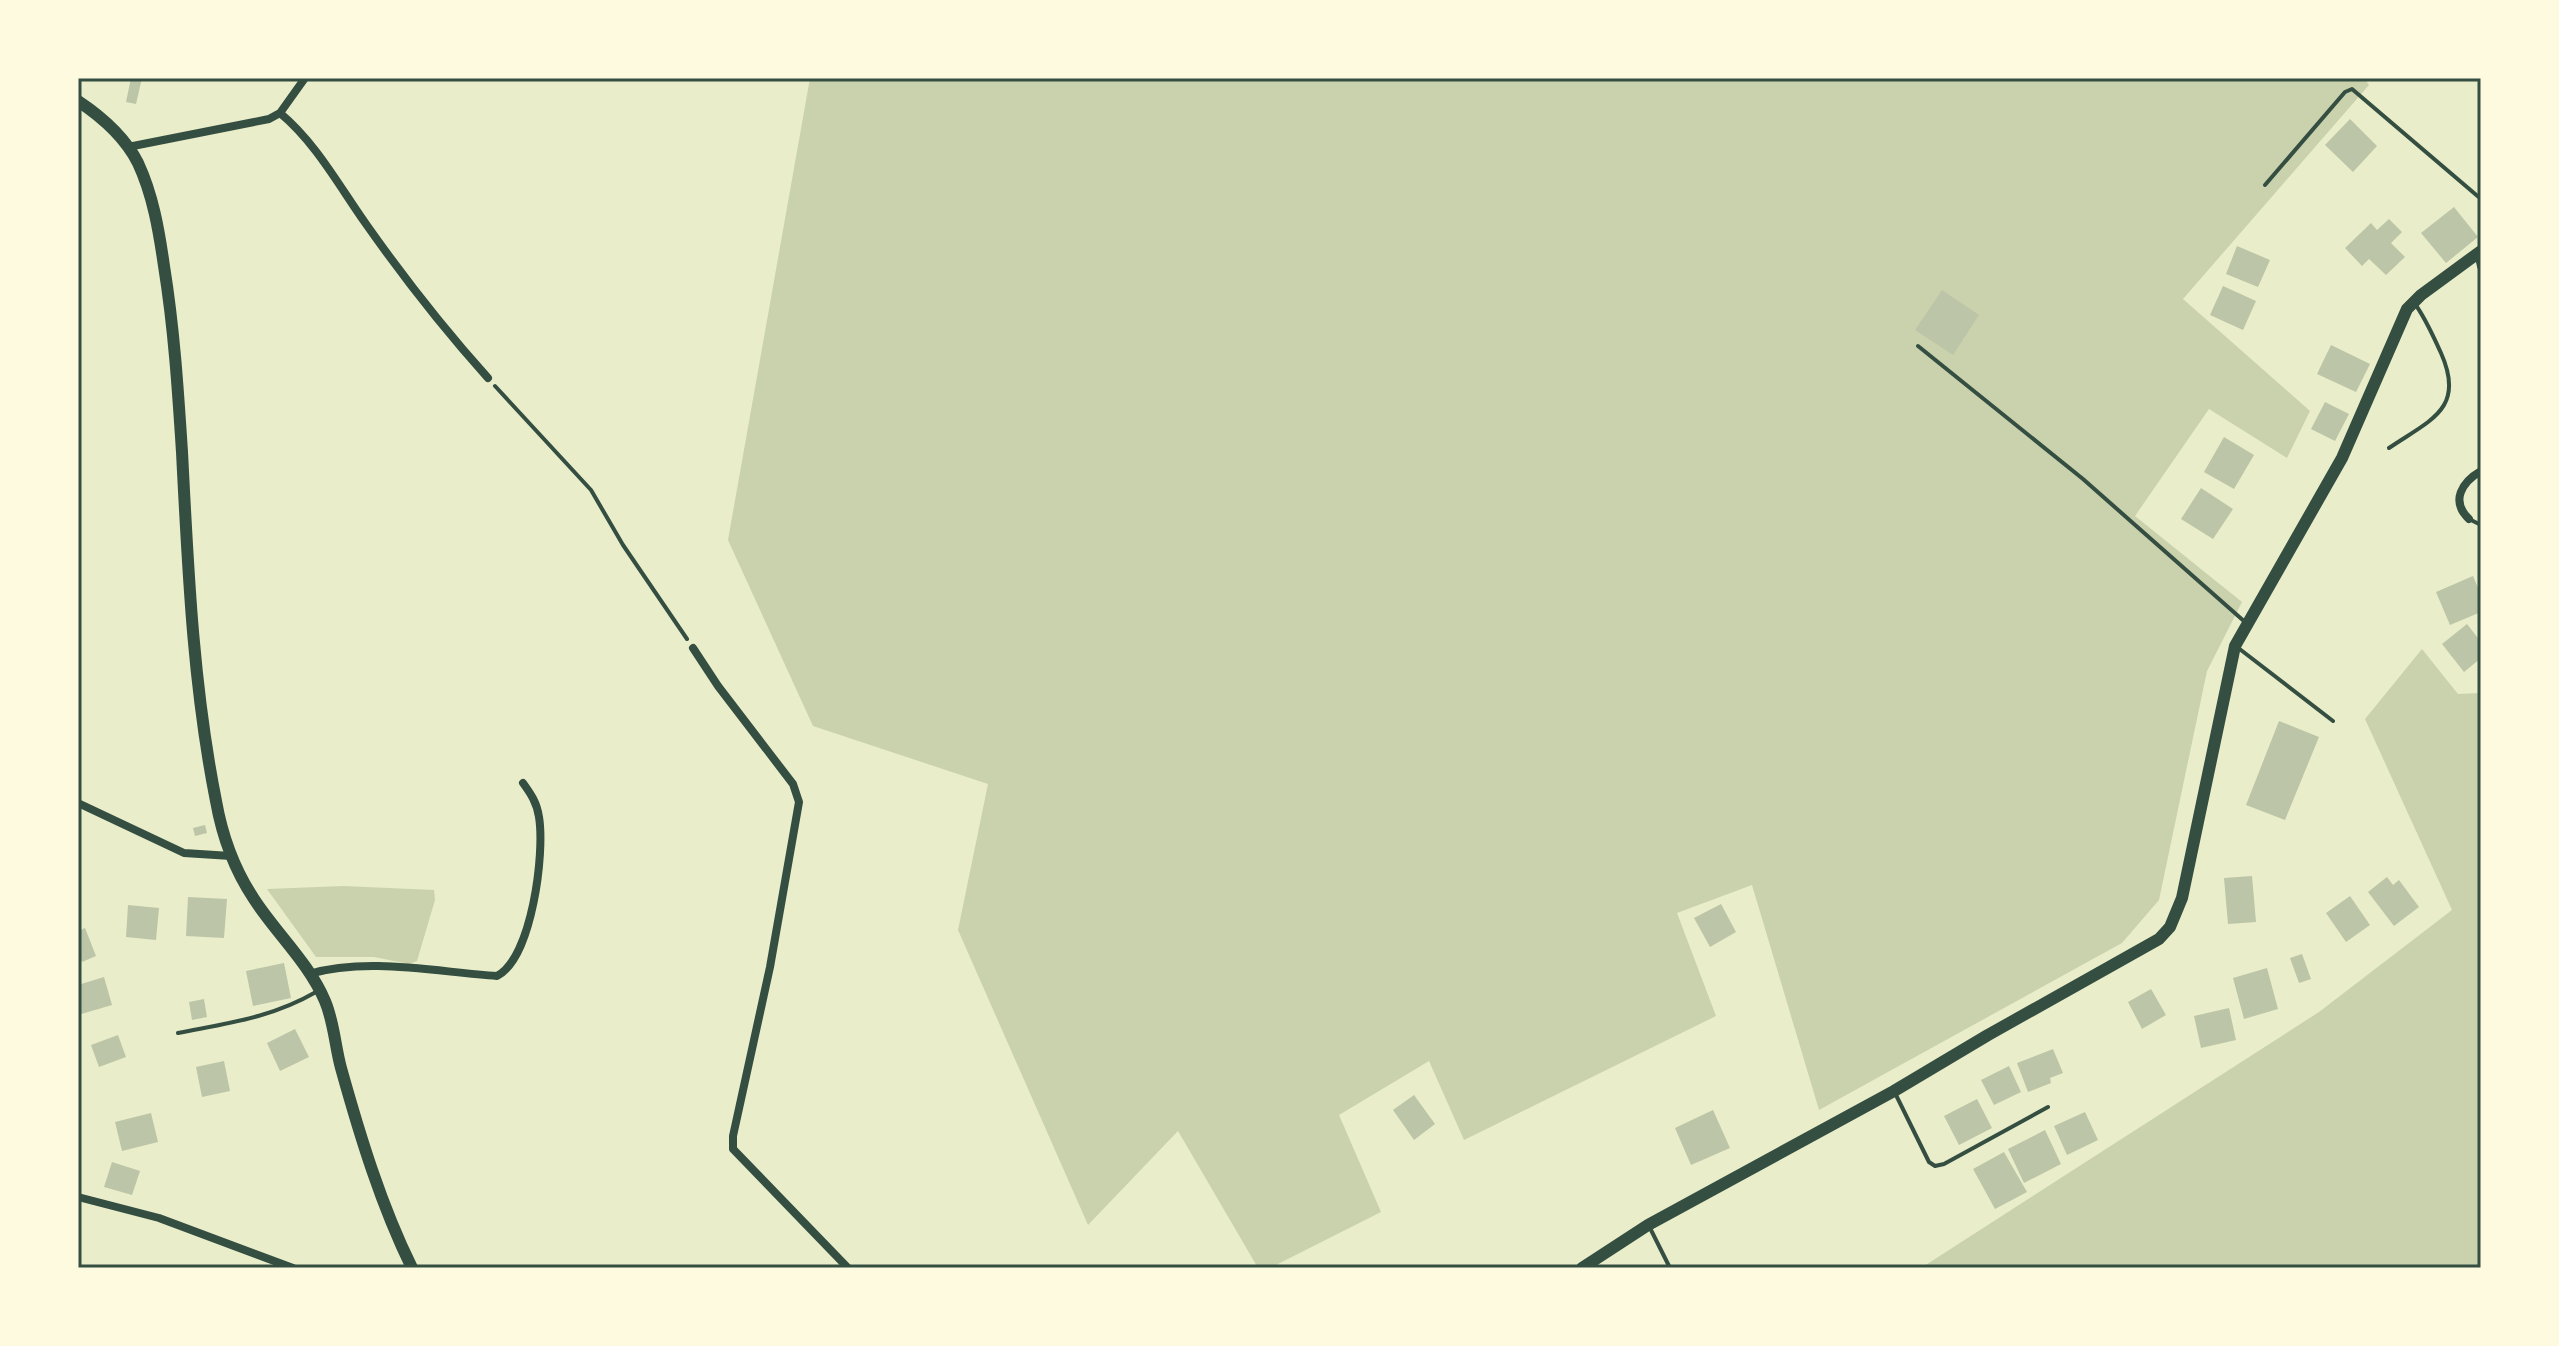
<svg xmlns="http://www.w3.org/2000/svg" width="2559" height="1346" font-family="'Sofia Sans Condensed',sans-serif">
<style>
.green{fill:#cad2ad}
.building{fill:#bcc5a7}
.lines{fill:none;stroke-linecap:round;stroke-linejoin:round}
.path{stroke:#344e41;stroke-width:4}
.service{stroke:#344e41;stroke-width:4}
.minor{stroke:#344e41;stroke-width:8}
.secondary{stroke:#344e41;stroke-width:12}
.neatline{fill:none;stroke:#344e41;stroke-width:3}
</style>
<rect width="100%" height="100%" fill="#e9edc9"/>
<path class="green" d="M 810,78 L 2364,78 L 2369,85 L 2183,299 L 2310,411 L 2287,458 L 2209,409 L 2135,516 L 2242,602 L 2207,671 L 2159,900 L 2122,943 L 1819,1110 L 1752,885 L 1677,913 L 1716,1016 L 1464,1140 L 1429,1061 L 1339,1115 L 1381,1212 L 1270,1268 L 1258,1268 L 1178,1131 L 1088,1225 L 958,930 L 988,784 L 813,726 L 728,540 Z
M 2422,649 L 2458,694 L 2481,693 L 2481,1268 L 1921,1268 L 2319,1012 L 2452,910 L 2365,719 Z
M 343,886 L 434,890 L 435,900 L 417,961 L 409,964 L 374,957 L 316,957 L 267,889 Z"/>
<path class="building" d="M 131,78 L 142,78 L 136,104 L 126,102 Z
M 2350,119 L 2377,146 L 2353,172 L 2325,145 Z
M 2454,207 L 2478,237 L 2446,263 L 2421,233 Z
M 2389,219 L 2402,232 L 2391,243 L 2405,257 L 2386,275 L 2369,259 L 2362,266 L 2345,248 L 2371,223 L 2377,230 Z
M 2237,246 L 2270,260 L 2258,287 L 2226,274 Z
M 2223,286 L 2256,301 L 2243,330 L 2210,315 Z
M 1942,290 L 1979,315 L 1953,355 L 1915,330 Z
M 2331,345 L 2370,364 L 2356,392 L 2317,374 Z
M 2325,402 L 2349,414 L 2335,441 L 2311,429 Z
M 2224,437 L 2254,455 L 2234,489 L 2204,472 Z
M 2201,488 L 2233,509 L 2213,539 L 2181,519 Z
M 2473,576 L 2481,595 L 2481,612 L 2450,625 L 2436,592 Z
M 2467,624 L 2481,642 L 2481,658 L 2464,672 L 2442,644 Z
M 2279,721 L 2319,737 L 2285,820 L 2246,805 Z
M 205,825 L 207,833 L 195,836 L 193,828 Z
M 2252,876 L 2256,922 L 2228,924 L 2224,878 Z
M 2387,877 L 2393,885 L 2399,880 L 2419,907 L 2394,926 L 2368,892 Z
M 2350,896 L 2370,925 L 2346,942 L 2326,913 Z
M 188,897 L 227,899 L 224,938 L 186,936 Z
M 1721,904 L 1736,932 L 1710,947 L 1694,918 Z
M 128,905 L 159,908 L 156,940 L 126,937 Z
M 85,928 L 96,956 L 82,962 L 78,953 L 78,931 Z
M 2302,954 L 2311,979 L 2299,983 L 2290,958 Z
M 284,963 L 291,998 L 253,1006 L 246,971 Z
M 2267,968 L 2278,1009 L 2244,1019 L 2233,978 Z
M 104,977 L 112,1005 L 78,1015 L 78,985 Z
M 2151,989 L 2166,1015 L 2142,1029 L 2128,1002 Z
M 204,999 L 207,1017 L 192,1020 L 189,1002 Z
M 2229,1008 L 2236,1040 L 2201,1048 L 2194,1016 Z
M 295,1029 L 309,1057 L 280,1071 L 267,1043 Z
M 118,1035 L 126,1057 L 99,1067 L 91,1045 Z
M 2053,1049 L 2063,1073 L 2050,1078 L 2051,1083 L 2028,1092 L 2017,1063 Z
M 224,1061 L 230,1091 L 202,1097 L 196,1067 Z
M 2009,1066 L 2021,1092 L 1994,1105 L 1981,1080 Z
M 1414,1095 L 1435,1124 L 1414,1140 L 1393,1110 Z
M 1977,1099 L 1992,1128 L 1959,1145 L 1944,1116 Z
M 1713,1110 L 1730,1148 L 1691,1165 L 1675,1128 Z
M 2085,1112 L 2098,1140 L 2067,1155 L 2054,1126 Z
M 151,1113 L 158,1142 L 122,1151 L 115,1122 Z
M 2045,1130 L 2061,1164 L 2024,1183 L 2008,1149 Z
M 2004,1152 L 2027,1192 L 1995,1209 L 1973,1169 Z
M 112,1162 L 140,1171 L 132,1195 L 104,1187 Z"/>
<g class="lines">
<path class="path" d="M 495,386 L 591,490 L 623,545 L 687,639"/>
<path class="service" d="M 2265,185 L 2345,92 L 2352,89 L 2481,199
M 1918,346 L 2083,479 L 2245,622
M 2389,448 C 2430,420 2466,409 2441,353 C 2433,336 2426,319 2415,304
M 2469,519 L 2481,525
M 2237,647 L 2333,721
M 178,1033 C 228,1023 271,1018 316,992
M 1895,1093 L 1929,1162 L 1935,1166 L 1944,1164 L 2048,1107
M 1650,1228 L 1670,1268"/>
<path class="minor" d="M 280,113 C 316,143 339,186 366,224 C 404,278 444,329 488,378
M 128,147 L 269,119 L 280,113 L 305,78
M 2478,253 L 2481,266
M 2469,519 C 2450,501 2462,482 2481,471
M 693,648 L 718,686 L 793,784 L 799,802 L 770,967 L 733,1136 L 733,1149 L 848,1268
M 78,803 L 184,853 L 231,856
M 309,974 C 368,957 436,972 497,976 C 532,958 545,853 539,817 C 537,803 531,794 523,783
M 78,1197 L 159,1218 L 293,1268"/>
<path class="secondary" d="M 78,101 C 102,117 125,137 138,163 C 153,195 159,231 164,266 C 174,328 178,390 182,452 C 188,569 193,686 216,801 C 222,835 234,869 254,899 C 276,933 309,963 325,1001 C 334,1022 335,1046 341,1068 C 360,1136 381,1205 412,1268
M 1582,1268 L 1648,1225 L 1894,1091 L 1988,1035 L 2159,939 L 2170,927 L 2182,898 L 2235,646 L 2342,458 L 2407,309 L 2421,295 L 2481,251"/>
</g>
<rect width="2559" height="1346" fill="none" stroke="#fefae0" stroke-width="160"/>
<rect x="80" y="80" width="2399" height="1186" class="neatline"/>
</svg>
